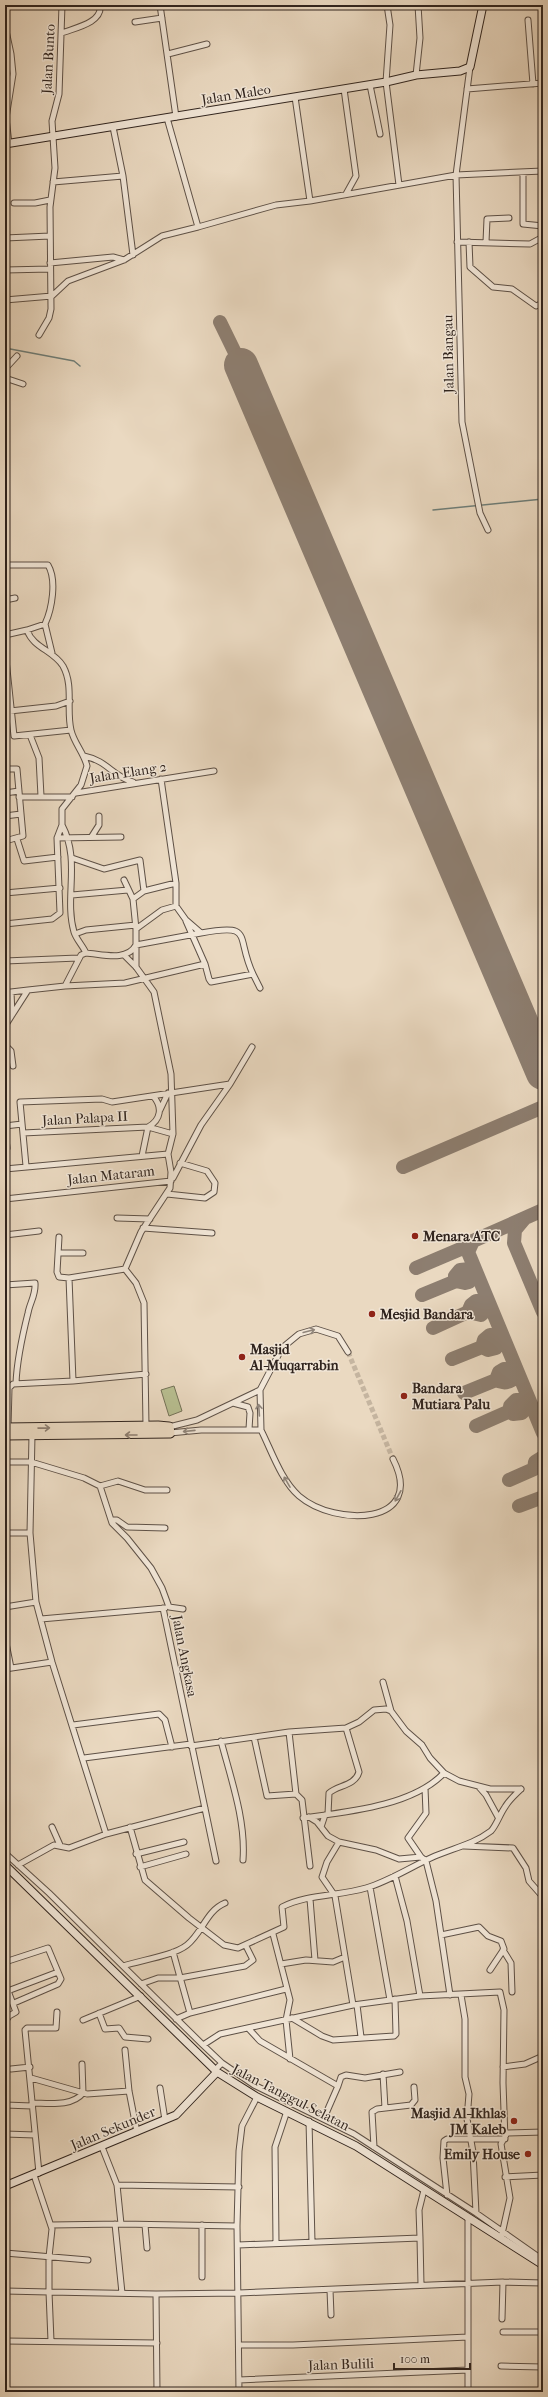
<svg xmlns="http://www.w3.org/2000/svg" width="548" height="2397" font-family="'IM FELL French Canon',serif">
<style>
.green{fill:#b8bf91;stroke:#747258}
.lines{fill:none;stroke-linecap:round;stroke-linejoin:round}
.stream{stroke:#6e7e79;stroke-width:1.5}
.taxiway{stroke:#8d7e70;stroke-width:14}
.runway{stroke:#8d7e70;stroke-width:34}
.street-tunnel{stroke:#c5b5a0;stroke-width:5;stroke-dasharray:5 2.5;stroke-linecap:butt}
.street-casing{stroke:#5e5147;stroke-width:7}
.secondary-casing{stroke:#30241e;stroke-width:9}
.highway-casing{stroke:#30241e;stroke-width:11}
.street{stroke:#f1e6d7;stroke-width:5}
.secondary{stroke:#f1e6d7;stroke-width:7}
.highway{stroke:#ead9c1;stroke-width:9}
.oneway{stroke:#90857a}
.oneway2{stroke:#8d7e70}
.poi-dot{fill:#8f2418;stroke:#f1e6d7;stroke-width:1.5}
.labels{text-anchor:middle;stroke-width:3;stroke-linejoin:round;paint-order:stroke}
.street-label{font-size:14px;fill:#30241e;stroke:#f1e6d7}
.poi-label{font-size:14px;font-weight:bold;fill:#30241e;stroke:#f1e6d7;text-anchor:start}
</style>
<rect width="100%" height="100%" fill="#ead9c1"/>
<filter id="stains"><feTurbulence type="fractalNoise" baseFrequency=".005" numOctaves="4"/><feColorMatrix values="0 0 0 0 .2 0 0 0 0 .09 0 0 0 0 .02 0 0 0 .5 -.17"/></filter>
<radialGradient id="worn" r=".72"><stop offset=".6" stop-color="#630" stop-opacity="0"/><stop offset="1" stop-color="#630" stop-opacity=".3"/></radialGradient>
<path class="green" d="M 174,1386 L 182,1411 L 169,1416 L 161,1390 Z"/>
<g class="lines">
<path class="stream" d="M 5,348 L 74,361 L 80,366
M 433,510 L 543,499"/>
<path class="taxiway" d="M 220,322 L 241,365
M 403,1167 L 543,1107
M 543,1210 L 473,1241 L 468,1252 L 543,1433
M 525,1218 L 515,1230 L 514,1243 L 543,1312
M 416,1268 L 470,1245
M 422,1295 L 456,1281 L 465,1283 L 469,1282 L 475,1273 L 470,1269 L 460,1270 L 455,1276 L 456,1281
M 433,1328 L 468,1312 L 471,1305 L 476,1301 L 488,1303 L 486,1310 L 481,1315 L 468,1312
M 452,1359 L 482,1347 L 484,1340 L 490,1335 L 503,1337 L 496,1348 L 488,1350 L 482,1347
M 464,1393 L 496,1380 L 499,1372 L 504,1369 L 517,1371 C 515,1382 505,1385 496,1380
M 476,1426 L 510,1411 L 513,1414 L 522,1413 L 530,1403 L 526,1400 L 516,1400 L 510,1406 L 510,1411
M 534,1469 L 535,1462 L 543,1457
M 509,1480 L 534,1469
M 519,1506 L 543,1497"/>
<path class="runway" d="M 241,365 L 543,1073"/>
<path class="street-tunnel" d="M 348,1352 L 393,1459"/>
<g class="street-casing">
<path id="street" d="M 160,5 L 176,117
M 387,5 L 390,25 L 386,82 L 399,185
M 528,20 L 533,84
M 135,22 L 162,18
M 5,26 L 11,54 L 13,74 L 6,118 L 9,144
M 62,33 C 74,28 103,23 100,5
M 168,54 L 207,44
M 470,67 L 456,175 L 462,422 L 480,513 L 488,530
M 416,75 L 420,38 L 418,5
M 370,85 L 380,134
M 344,89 L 356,176 L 346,194
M 467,89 L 543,83
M 295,97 L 310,201
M 113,127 L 123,176 L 133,255
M 523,172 L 523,224 L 543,226
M 53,182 L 123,176
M 14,203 L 35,203 L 50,200
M 198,227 L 276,205 L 310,201 L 456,175 L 543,171
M 5,238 L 50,236
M 457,242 L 530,244 L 543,237
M 469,242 L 470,267 L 493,287 L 512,289 L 536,306 L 543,303
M 486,242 L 487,219 L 509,218
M 50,263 L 113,257 L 124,260
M 5,270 L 50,269
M 5,300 L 52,296 L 68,281 L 124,260 L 162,236 L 198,227 L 167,118
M 39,335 L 49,318 L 51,309 L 50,207 L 55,168 L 52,121 L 59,94 L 62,5
M 5,369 L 17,356
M 5,378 L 23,384
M 5,565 L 48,565 C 57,580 52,609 45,624
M 5,600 L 15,598
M 27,630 L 45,624 L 52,653
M 5,635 L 27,630 C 33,648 53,650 63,666 C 74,686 66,709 71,730 C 74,743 84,753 87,766 L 81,785 L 62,809 L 62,825 L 57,838 L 60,913 L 52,919 L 5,924
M 5,650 L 14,736 L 71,730
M 10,711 L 56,706 L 70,701
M 30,735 L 39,758 L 41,796
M 84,756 C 108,761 112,776 133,782
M 5,769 L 17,769 L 23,836 L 5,841
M 161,779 L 176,883 L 176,906
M 5,793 L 19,791
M 76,793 L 214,771
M 19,797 L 72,797
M 5,816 L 21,814
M 62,825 C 81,861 64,897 74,932 C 76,939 83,946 86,953
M 92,836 L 99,825 L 99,816
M 57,838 L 121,837
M 17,839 L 24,861 L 58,857
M 72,858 L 104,869 L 140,860 L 144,891
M 124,880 L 133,899
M 5,893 L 60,888
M 72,895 L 128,890
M 186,921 L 205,964
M 75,934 L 86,930 L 136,925
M 136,945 L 201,933
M 124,955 L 136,967 L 154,992 L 171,1074 L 173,1134
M 5,961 L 78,958
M 136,967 L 136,929 L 133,899 L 144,891 L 176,883
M 253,974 L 260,988
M 65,986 L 125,983 L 205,964 L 209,979 L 211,982 L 253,974 C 235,936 255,923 201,933 L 186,920 L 176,906 L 162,910 L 136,929
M 11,992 L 28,990
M 5,993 L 11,992 L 12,1015
M 5,1026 L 28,990 L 65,986 L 81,955 L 86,953 C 102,954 127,962 136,945
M 5,1045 L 11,1051 L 13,1066
M 160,1110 L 168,1093
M 5,1126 L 22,1124
M 5,1130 L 7,1148
M 23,1133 L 148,1127 L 173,1134 L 168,1154 L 171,1172 L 170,1188 L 141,1232 L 125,1269 L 69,1278 L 59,1277 L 57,1272 L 59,1237
M 142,1156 L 148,1127 C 161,1120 163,1107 153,1096
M 26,1166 L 20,1102 L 102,1099 L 112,1102 L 230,1084 L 252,1047
M 5,1169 L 168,1154
M 173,1178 L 201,1125 L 230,1084
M 167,1194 L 205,1198 L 214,1192 L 215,1183 L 207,1171 L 180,1163
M 5,1199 L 171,1181
M 117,1218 L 150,1219
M 143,1228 L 212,1233
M 5,1235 L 39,1231
M 58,1253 L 83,1253
M 125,1269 L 136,1283 L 144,1303 L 146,1426
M 69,1278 L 73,1381
M 5,1285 L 35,1283 C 36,1295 30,1302 28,1313 C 22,1337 17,1359 16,1383
M 260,1390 L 261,1430
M 233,1403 L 248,1407 L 250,1413 L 249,1429
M 169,1427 L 197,1420 L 260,1390 L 282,1348 L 299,1334 L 316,1329 L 338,1336 L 348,1352
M 8,1428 L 9,1388 L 13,1384 L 73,1381 L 146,1374
M 170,1433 L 201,1430 L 261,1430 C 272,1452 281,1480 299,1496 C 335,1527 427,1526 393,1459
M 32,1435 L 30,1533 L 36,1602 L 52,1662 L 106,1834
M 5,1462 L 31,1462 L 84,1478 L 100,1486 L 112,1523 L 127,1538 L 151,1568 L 162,1588 L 169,1607 L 183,1609
M 100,1486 L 118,1481 L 145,1490 L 167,1490
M 112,1520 L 117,1520 L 127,1527 L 165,1528
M 5,1533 L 30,1533
M 5,1607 L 36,1602
M 163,1608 L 216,1861
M 41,1619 L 165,1608
M 5,1638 L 11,1668
M 5,1669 L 52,1662
M 383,1682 L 391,1711
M 73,1725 L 159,1714 L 165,1720 L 172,1747
M 289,1732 L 296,1794 L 302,1800 L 310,1866
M 254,1737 L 267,1796 L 296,1794
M 221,1741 C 231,1779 246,1821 243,1860
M 191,1746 L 289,1732 L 346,1728 L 359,1722 L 374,1710 L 386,1709 L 391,1711 L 406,1731 L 422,1745 L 430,1758 L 444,1773 L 459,1781 L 490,1789 L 521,1789
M 84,1758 L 191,1744
M 479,1787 L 486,1795 L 498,1817
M 328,1814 L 329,1793 C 338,1785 355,1786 359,1772 L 346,1728
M 309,1817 L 317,1822 L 328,1836 L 339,1842 L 376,1850 L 399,1859 L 421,1857 L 426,1861 L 436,1901 L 450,1995
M 303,1818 C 347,1812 413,1806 444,1773
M 52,1827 L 60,1845
M 130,1827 L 145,1880 L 189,1918 L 224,1945 L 238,1948 L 284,1927 L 282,1907 C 307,1894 339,1896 366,1888 C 390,1881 412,1866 435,1856 C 454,1848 474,1844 491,1831 C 496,1826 500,1814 505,1807 C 509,1800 515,1795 521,1789
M 321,1827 L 325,1815
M 339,1842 L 327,1862 L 322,1877 L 335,1896 L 353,2005
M 464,1846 L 513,1848 L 526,1868 L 529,1881 L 543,1897
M 5,1853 L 49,1893 L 203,2045
M 136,1854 L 184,1842
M 421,1857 L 408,1838 L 426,1813 L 425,1788
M 18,1865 L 54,1845 L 69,1848 L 106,1834 L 205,1808
M 140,1867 L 186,1854
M 395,1876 L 407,1921 L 420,1996
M 370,1887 L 390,2000
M 310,1899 L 315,1960
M 273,1934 L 290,2000 L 286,2020 L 290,2059
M 441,1935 L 479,1927 L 488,1936 L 501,1941 L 504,1949 L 490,1970
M 503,1950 L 511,1963 L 512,1992
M 173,1952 L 190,2013 L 176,2019
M 5,1962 L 48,1948 L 61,1979 L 58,1984 L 14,2003
M 281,1964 L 306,1960 L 333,1962 L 345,1957
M 123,1966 C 141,1960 173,1956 187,1945 C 203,1932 206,1911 225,1903
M 5,1983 L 16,2012 L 9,2016 L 5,2022
M 141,1984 L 158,1978 L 180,1978 L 245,1966 L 253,1960 L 246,1946
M 5,1992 L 58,1972
M 461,1995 L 465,2019 L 465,2077 L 469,2094 L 467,2119 L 473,2152 L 476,2213
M 357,2005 L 361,2037
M 99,2013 L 105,2029 L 119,2028 L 125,2037 L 148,2039
M 190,2013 L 286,1989
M 292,2018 L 322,2036 L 333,2040 L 394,2036 L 396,2034 L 395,1999
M 83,2020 L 141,1996
M 248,2028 L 260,2041 L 338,2086 L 324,2118
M 125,2050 L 129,2091 L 137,2132
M 222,2063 L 254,2085 L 354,2134 L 476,2213 L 543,2260
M 503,2067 L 525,2064 L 543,2056
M 11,2069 L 30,2067
M 215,2070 L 222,2063 L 203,2045 L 220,2034 L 353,2005 L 420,1996 L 500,1992 L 504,2010 L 503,2083 L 505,2139 L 447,2139 L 444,2141 L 443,2158 L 447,2195
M 383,2074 L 385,2108
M 31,2078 L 87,2094 L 129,2091
M 338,2086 L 341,2077 L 346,2075 L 365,2078 L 400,2072
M 160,2088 L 165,2120
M 32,2103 C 48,2103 72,2107 83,2093 L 82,2064
M 5,2105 L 32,2106
M 309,2121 L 312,2242
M 5,2134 L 35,2135
M 374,2147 L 372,2112 L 377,2109 L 411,2105 L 415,2100 L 414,2087
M 39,2173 L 25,2030 L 27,2028 L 56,2028 L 57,2012
M 34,2175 L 52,2229 L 49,2257 L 49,2292 L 156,2294 L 157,2392
M 505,2177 L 543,2175
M 117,2185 L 239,2187
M 115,2224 L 122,2293
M 121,2224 L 237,2226
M 51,2225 L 121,2224 L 117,2185 L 102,2147
M 145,2225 L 147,2248
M 202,2225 L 202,2277
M 502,2234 L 510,2198 L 501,2144 L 507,2133 L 543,2132
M 420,2238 L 421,2285
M 276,2243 L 275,2147 L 287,2111
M 238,2245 L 420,2238 L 419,2210 L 424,2190
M 5,2253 L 88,2260
M 503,2282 L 543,2283
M 330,2290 L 331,2315
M 5,2291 L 49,2292 L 51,2341
M 156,2294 L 239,2293 L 503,2282 L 502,2319
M 503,2332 L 543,2332
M 5,2341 L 157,2343
M 240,2345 L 293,2345 L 468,2337
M 501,2366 L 543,2367
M 239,2380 L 468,2370
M 239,2392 L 237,2226 L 239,2151 L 242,2126 L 257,2097
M 468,2392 L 468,2218"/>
</g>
<g class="secondary-casing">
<path id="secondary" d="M 5,144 L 386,82 L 416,75 L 460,71 L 470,67 L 483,5
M 5,1865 L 217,2072 L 257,2097 L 356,2146 L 543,2265
M 5,2186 L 176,2115 L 217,2072"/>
</g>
<g class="highway-casing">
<path id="highway" d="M 5,1428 L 158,1426 L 169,1427 L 170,1433 L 5,1435"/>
</g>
<use href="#street" class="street"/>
<use href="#secondary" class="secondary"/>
<use href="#highway" class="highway"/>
</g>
<defs><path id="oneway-shaft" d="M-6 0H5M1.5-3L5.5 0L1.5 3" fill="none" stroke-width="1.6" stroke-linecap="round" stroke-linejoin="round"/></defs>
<g class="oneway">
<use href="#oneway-shaft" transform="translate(309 1331) rotate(-14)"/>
<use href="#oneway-shaft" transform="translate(259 1410) rotate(-94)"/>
<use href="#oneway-shaft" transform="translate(189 1431) rotate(174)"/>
<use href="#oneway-shaft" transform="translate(287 1482) rotate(-120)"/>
<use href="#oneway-shaft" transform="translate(398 1496) rotate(119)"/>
</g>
<g class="oneway2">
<use href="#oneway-shaft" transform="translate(44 1428) rotate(-1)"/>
<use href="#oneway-shaft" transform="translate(131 1435) rotate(180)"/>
</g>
<g class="poi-dot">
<circle cx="415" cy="1236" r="4"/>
<circle cx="372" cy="1314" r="4"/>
<circle cx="242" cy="1357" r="4"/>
<circle cx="404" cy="1396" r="4"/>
<circle cx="514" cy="2121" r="4"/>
<circle cx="528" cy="2154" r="4"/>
</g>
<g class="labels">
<g class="street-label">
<text transform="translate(48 59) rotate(-87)" y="5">Jalan Bunto</text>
<text transform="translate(236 94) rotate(-9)" y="5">Jalan Maleo</text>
<text transform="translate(448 354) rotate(-91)" y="5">Jalan Bangau</text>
<text transform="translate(128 772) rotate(-9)" y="5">Jalan Elang 2</text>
<text transform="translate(85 1118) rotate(-3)" y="5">Jalan Palapa II</text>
<text transform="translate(111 1175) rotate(-6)" y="5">Jalan Mataram</text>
<text transform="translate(185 1656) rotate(79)" y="5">Jalan Angkasa</text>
<text transform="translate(291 2097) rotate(27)" y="5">Jalan Tanggul Selatan</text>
<text transform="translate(113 2128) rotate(-23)" y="5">Jalan Sekunder</text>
<text transform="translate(341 2364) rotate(-2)" y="5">Jalan Bulili</text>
</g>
<g class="poi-label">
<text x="423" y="1241">Menara ATC</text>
<text x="380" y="1319">Mesjid Bandara</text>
<text x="250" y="1354">Masjid<tspan x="250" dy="16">Al-Muqarrabin</tspan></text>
<text x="412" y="1393">Bandara<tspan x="412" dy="16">Mutiara Palu</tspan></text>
<text x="506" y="2118" text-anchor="end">Masjid Al-Ikhlas<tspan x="506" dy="16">JM Kaleb</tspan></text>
<text x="520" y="2159" text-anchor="end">Emily House</text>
</g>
</g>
<rect width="548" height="2397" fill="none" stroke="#ead9c1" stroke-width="20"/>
<rect x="6" y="6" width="536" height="2385" fill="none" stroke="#30241e" stroke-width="2"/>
<rect x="10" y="10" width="528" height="2377" fill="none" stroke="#30241e"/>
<path d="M394 2363v6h76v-6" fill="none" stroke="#30241e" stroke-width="2"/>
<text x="400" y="2363" font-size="12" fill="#30241e" stroke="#f1e6d7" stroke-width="3" paint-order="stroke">100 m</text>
<rect width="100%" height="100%" filter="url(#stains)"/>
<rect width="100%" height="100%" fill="url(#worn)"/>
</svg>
